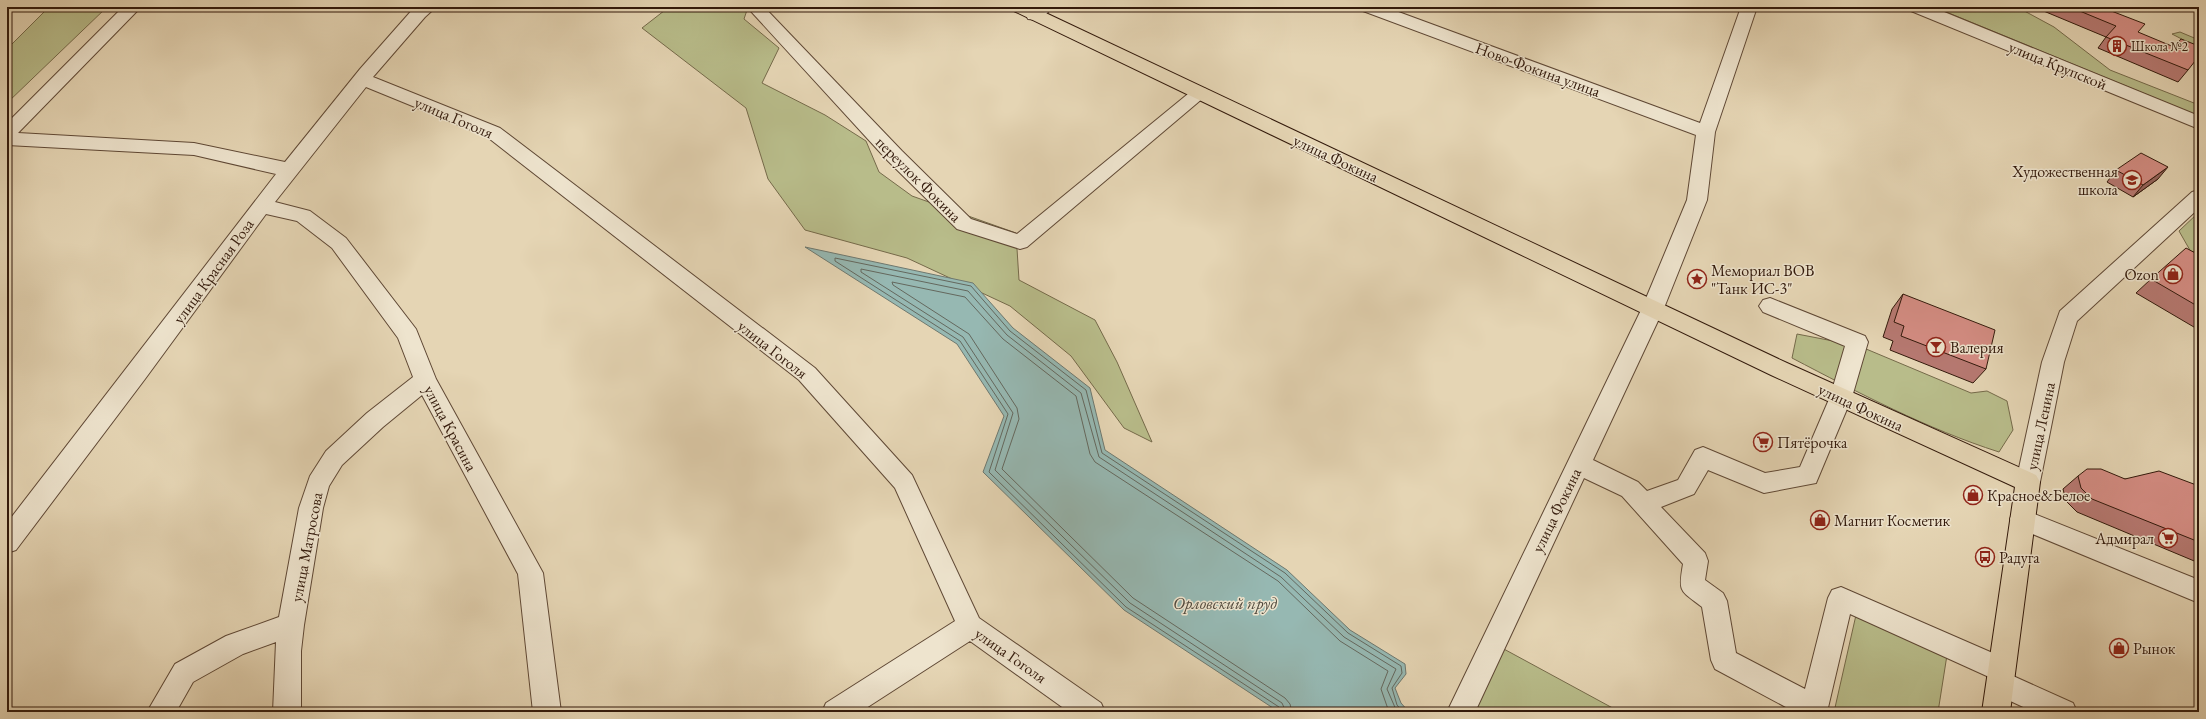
<svg xmlns="http://www.w3.org/2000/svg" width="2206" height="719" font-family="'EB Garamond',serif">
<style>
.green{fill:#b8bc8a;stroke:#756a4a}
.water{fill:#96b8b2;stroke:#6e786f}
.lines{fill:none;stroke-linecap:round;stroke-linejoin:round}
.shore{stroke:#64685e;stroke-width:1}
.minor-casing{stroke:#5f4835;stroke-width:2}
.major-casing{stroke:#32190b;stroke-width:2}
.minor{fill:#eee4ce;fill-rule:evenodd}
.major{fill:#e5d5b4;fill-rule:evenodd}
.wall{fill:#b77972;stroke:#32190b}
.shaded-wall{fill:#95635c;stroke:#32190b}
.building{fill:#d58d84;stroke:#32190b}
.labels{text-anchor:middle;stroke-width:3;stroke-linejoin:round;paint-order:stroke}
.far-poi-label{font-size:13px;fill:#32190b;stroke:#eee4ce;text-anchor:start}
.street-label{font-size:16px;fill:#32190b;stroke:#eee4ce}
.poi-label{font-size:16px;fill:#32190b;stroke:#eee4ce;text-anchor:start}
.water-label{font-size:17px;font-style:italic;fill:#50493d;stroke:#eee4ce}
</style>
<rect width="100%" height="100%" fill="#e5d5b4"/>
<filter id="stains"><feTurbulence type="fractalNoise" baseFrequency=".005" numOctaves="4"/><feColorMatrix values="0 0 0 0 .2 0 0 0 0 .09 0 0 0 0 .02 0 0 0 .5 -.17"/></filter>
<radialGradient id="worn" r=".72"><stop offset=".6" stop-color="#630" stop-opacity="0"/><stop offset="1" stop-color="#630" stop-opacity=".3"/></radialGradient>
<path class="green" d="M 49,7 L 107,7 L 7,103 L 7,49 Z
M 669,7 L 748,7 L 744,19 L 779,48 L 762,83 L 825,115 L 866,141 L 879,172 L 912,196 L 1016,233 L 1019,280 L 1095,320 L 1117,362 L 1152,442 L 1124,428 L 1071,356 L 1010,306 L 907,258 L 805,230 L 768,179 L 746,108 L 642,28 Z
M 1934,7 L 2017,7 L 2054,27 L 2110,70 L 2199,105 L 2199,116 Z
M 2180,32 L 2199,40 L 2199,48 L 2172,34 Z
M 2199,212 L 2199,251 L 2191,252 L 2179,231 Z
M 1797,334 L 1859,346 L 1971,393 L 1987,391 L 2007,401 L 2013,430 L 1999,452 C 1927,429 1859,393 1792,358 Z
M 1856,615 L 1947,655 L 1938,712 L 1834,712 Z
M 1502,648 L 1620,712 L 1470,712 Z"/>
<path class="water" d="M 805,247 L 973,283 L 1013,328 L 1090,388 L 1105,450 L 1287,570 L 1350,630 L 1405,664 L 1406,674 L 1395,688 L 1401,703 L 1409,712 L 1279,712 L 1124,610 L 983,472 L 1004,416 L 957,344 Z"/>
<g class="lines">
<path class="shore" d="M 1281,712 L 1279,707 L 1126,607 L 989,472 L 1008,414 L 960,341 L 835,261 L 835,258 L 971,286 L 1010,331 L 1086,390 L 1102,453 L 1285,573 L 1348,633 L 1401,666 L 1402,673 L 1392,688 L 1397,705 L 1403,712
M 1286,712 L 1282,703 L 1130,603 L 995,470 L 1013,413 L 963,337 L 861,272 L 861,269 L 968,291 L 1007,335 L 1081,393 L 1099,457 L 1281,577 L 1344,637 L 1396,669 L 1387,689 L 1397,712
M 1292,712 L 1290,704 L 1285,698 L 1133,598 L 1002,469 L 1019,419 L 1017,408 L 969,334 L 893,285 L 892,282 L 965,297 L 1003,339 L 1076,396 L 1090,454 L 1095,462 L 1278,581 L 1340,641 L 1388,671 L 1381,689 L 1389,712"/>
<g class="minor-casing">
<path id="minor" d="M 123,7 L 141,7 L 18,133 L 194,143 L 285,162 L 360,69 L 413,9 L 417,7 L 436,7 L 425,17 L 373,77 L 500,128 L 815,368 L 912,475 L 979,618 L 1101,703 L 1105,712 L 1069,712 L 970,641 L 860,712 L 822,712 L 826,703 L 955,621 L 895,488 L 799,380 L 486,136 L 366,87 L 275,202 L 310,211 L 346,238 L 416,329 L 436,379 L 543,573 L 561,712 L 533,712 L 518,574 L 422,395 L 383,427 L 342,465 L 329,486 L 323,508 L 304,625 L 301,651 L 301,712 L 273,712 L 276,642 L 243,654 L 193,682 L 176,712 L 147,712 L 175,664 L 226,636 L 279,617 L 299,508 L 310,476 L 326,451 L 367,413 L 413,377 L 398,338 L 332,248 L 297,221 L 266,214 L 145,379 L 16,550 L 7,553 L 7,523 L 276,174 L 194,155 L 7,145 L 7,123 Z
M 747,7 L 764,7 L 902,151 L 971,219 L 1017,234 L 1194,89 L 1200,87 L 1206,89 L 1209,93 L 1027,247 L 1020,249 L 957,229 L 888,161 Z
M 1034,7 L 1052,7 C 1046,16 1038,21 1028,19 L 1026,15 Z
M 1361,7 L 1385,7 L 1700,123 L 1741,7 L 1757,7 L 1715,132 L 1707,200 L 1664,308 L 1593,460 L 1638,482 L 1647,491 L 1678,480 L 1695,450 L 1703,447 L 1765,473 L 1800,467 L 1830,397 L 1845,346 L 1763,312 L 1759,306 L 1763,300 L 1770,298 L 1865,336 L 1868,342 L 1852,397 L 1816,483 L 1764,493 L 1708,470 L 1694,494 L 1661,507 L 1705,553 L 1708,561 L 1705,580 L 1723,593 L 1727,601 L 1736,653 L 1805,689 L 1828,598 L 1832,590 L 1841,587 L 2011,661 L 2015,670 L 2013,676 L 2073,703 L 2077,712 L 2034,712 L 1991,692 L 1987,683 L 1989,677 L 1850,614 L 1827,712 L 1795,712 L 1715,669 L 1711,660 L 1702,607 C 1680,590 1678,593 1683,564 L 1622,496 L 1584,478 L 1475,712 L 1447,712 L 1642,308 L 1687,200 L 1696,135 L 1363,11 Z
M 1909,7 L 1932,7 L 2199,116 L 2199,129 L 1911,11 Z
M 2199,190 L 2199,208 L 2077,321 L 2064,362 L 2040,482 L 2036,489 L 2028,492 L 2020,489 L 2016,482 L 2042,362 L 2060,311 L 2192,192 Z
M 2022,509 L 2199,580 L 2199,603 L 2013,526 L 2010,519 L 2013,512 Z"/>
</g>
<g class="major-casing">
<path id="major" d="M 1012,7 L 1033,7 L 1787,363 L 2036,475 L 2040,482 L 2010,712 L 1982,712 L 2015,487 L 1771,375 L 1014,11 Z"/>
</g>
<use href="#minor" class="minor"/>
<use href="#major" class="major"/>
</g>
<path class="wall" d="M 2034,7 L 2101,7 L 2138,33 L 2188,70 L 2178,82 L 2098,48 L 2106,37 Z
M 2116,170 L 2158,179 L 2133,197 L 2107,182 Z
M 2199,255 L 2199,330 L 2136,293 L 2151,279 Z
M 1903,294 L 1986,369 L 1973,383 L 1890,350 L 1893,341 L 1883,337 L 1892,309 Z
M 2078,476 L 2125,479 L 2199,486 L 2199,563 L 2077,512 L 2066,501 L 2063,489 Z"/>
<path class="shaded-wall" d="M 2168,167 L 2158,179 L 2133,197 L 2143,185 Z"/>
<path class="building" d="M 2070,7 L 2101,7 L 2145,24 L 2138,32 L 2174,47 L 2181,39 L 2199,46 L 2199,56 L 2188,70 L 2106,37 L 2116,26 Z
M 2141,153 L 2168,167 L 2143,185 L 2116,170 Z
M 2186,248 L 2199,255 L 2199,307 L 2151,279 Z
M 1903,294 L 1995,330 L 1986,369 L 1901,336 L 1904,326 L 1894,322 Z
M 2087,469 L 2101,469 L 2125,479 L 2159,471 L 2199,486 L 2199,542 L 2092,499 L 2081,488 L 2078,476 Z"/>
<defs>
<g id="building-ring" transform="scale(1)"><circle r="9.5" fill="#eee4ce" stroke="#8f2418" stroke-width="1.5"/><path d="M-4-6H4V6H1V3H-1V6H-4ZM-2.5-4.3h1.7v1.8h-1.7ZM.8-4.3h1.7v1.8H.8ZM-2.5-1h1.7V.8h-1.7ZM.8-1h1.7V.8H.8Z" fill="#8f2418"/></g>
<g id="school-ring" transform="scale(1)"><circle r="9.5" fill="#eee4ce" stroke="#8f2418" stroke-width="1.5"/><path d="M0-5L7-2L0 1L-7-2ZM-4 1L0 2.5L4 1V4Q0 6-4 4Z" fill="#8f2418"/></g>
<g id="shop-ring" transform="scale(1)"><circle r="9.5" fill="#eee4ce" stroke="#8f2418" stroke-width="1.5"/><path d="M-5-2.5h2.3a2.7 3.5 0 0 1 5.4 0H5L5.5 6h-11ZM-1.5-2.5h3a1.5 2.3 0 0 0-3 0Z" fill="#8f2418"/></g>
<g id="sight-ring" transform="scale(1)"><circle r="9.5" fill="#eee4ce" stroke="#8f2418" stroke-width="1.5"/><path d="M0-6L1.8-2.2L6-1.7L2.9 1.2L3.7 5.4L0 3.3L-3.7 5.4L-2.9 1.2L-6-1.7L-1.8-2.2Z" fill="#8f2418"/></g>
<g id="bar-ring" transform="scale(1)"><circle r="9.5" fill="#eee4ce" stroke="#8f2418" stroke-width="1.5"/><path d="M-6-5H6L.8 .8V4.5H3.5V6h-7V4.5H-.8V.8Z" fill="#8f2418"/></g>
<g id="supermarket-ring" transform="scale(1)"><circle r="9.5" fill="#eee4ce" stroke="#8f2418" stroke-width="1.5"/><path d="M-6-5.5h2.5l.6 2H6L4.5 2H-2.5L-4.4-4H-6ZM-1.5 3.2a1.3 1.3 0 1 0 .1 0ZM3 3.2a1.3 1.3 0 1 0 .1 0Z" fill="#8f2418"/></g>
<g id="bus-ring" transform="scale(1)"><circle r="9.5" fill="#eee4ce" stroke="#8f2418" stroke-width="1.5"/><path d="M-5-6H5V4H4V6H2V4H-2V6H-4V4H-5ZM-3.5-4V0h7V-4ZM-3.5 1.2v1.5H-2V1.2ZM2 1.2v1.5H3.5V1.2Z" fill="#8f2418"/></g>
</defs>
<g fill-rule="evenodd">
<use href="#building-ring" x="2117" y="46"/>
<use href="#school-ring" x="2132" y="180"/>
<use href="#shop-ring" x="2173" y="274"/>
<use href="#sight-ring" x="1697" y="279"/>
<use href="#bar-ring" x="1936" y="347"/>
<use href="#supermarket-ring" x="1763" y="442"/>
<use href="#shop-ring" x="1973" y="495"/>
<use href="#shop-ring" x="1820" y="520"/>
<use href="#supermarket-ring" x="2168" y="538"/>
<use href="#bus-ring" x="1985" y="557"/>
<use href="#shop-ring" x="2119" y="648"/>
</g>
<g class="labels">
<g class="far-poi-label">
<text x="2131" y="51">Школа №2</text>
</g>
<g class="street-label">
<text transform="translate(2058 65) rotate(22)" y="6">улица Крупской</text>
<text transform="translate(1538 69) rotate(20)" y="6">Ново-Фокина улица</text>
<text transform="translate(454 117) rotate(23)" y="6">улица Гоголя</text>
<text transform="translate(1336 158) rotate(25)" y="6">улица Фокина</text>
<text transform="translate(919 179) rotate(45)" y="6">переулок Фокина</text>
<text transform="translate(213 271) rotate(-54)" y="6">улица Красная Роза</text>
<text transform="translate(773 349) rotate(38)" y="6">улица Гоголя</text>
<text transform="translate(1861 407) rotate(25)" y="6">улица Фокина</text>
<text transform="translate(2040 426) rotate(-78)" y="6">улица Ленина</text>
<text transform="translate(451 428) rotate(62)" y="6">улица Красина</text>
<text transform="translate(1556 510) rotate(-64)" y="6">улица Фокина</text>
<text transform="translate(306 547) rotate(-79)" y="6">улица Матросова</text>
<text transform="translate(1011 655) rotate(35)" y="6">улица Гоголя</text>
</g>
<g class="poi-label">
<text x="2118" y="177" text-anchor="end">Художественная<tspan x="2118" dy="18">школа</tspan></text>
<text x="1711" y="276">Мемориал ВОВ<tspan x="1711" dy="18">"Танк ИС-3"</tspan></text>
<text x="2159" y="280" text-anchor="end">Ozon</text>
<text x="1950" y="353">Валерия</text>
<text x="1777" y="448">Пятёрочка</text>
<text x="1987" y="501">Красное&amp;Белое</text>
<text x="1834" y="526">Магнит Косметик</text>
<text x="2154" y="544" text-anchor="end">Адмирал</text>
<text x="1999" y="563">Радуга</text>
<text x="2133" y="654">Рынок</text>
</g>
<g class="water-label">
<text x="1225" y="609">Орловский пруд</text>
</g>
</g>
<rect width="2206" height="719" fill="none" stroke="#e5d5b4" stroke-width="24"/>
<rect x="8" y="8" width="2190" height="703" fill="none" stroke="#32190b" stroke-width="2"/>
<rect x="12" y="12" width="2182" height="695" fill="none" stroke="#32190b"/>
<rect width="100%" height="100%" filter="url(#stains)"/>
<rect width="100%" height="100%" fill="url(#worn)"/>
</svg>
